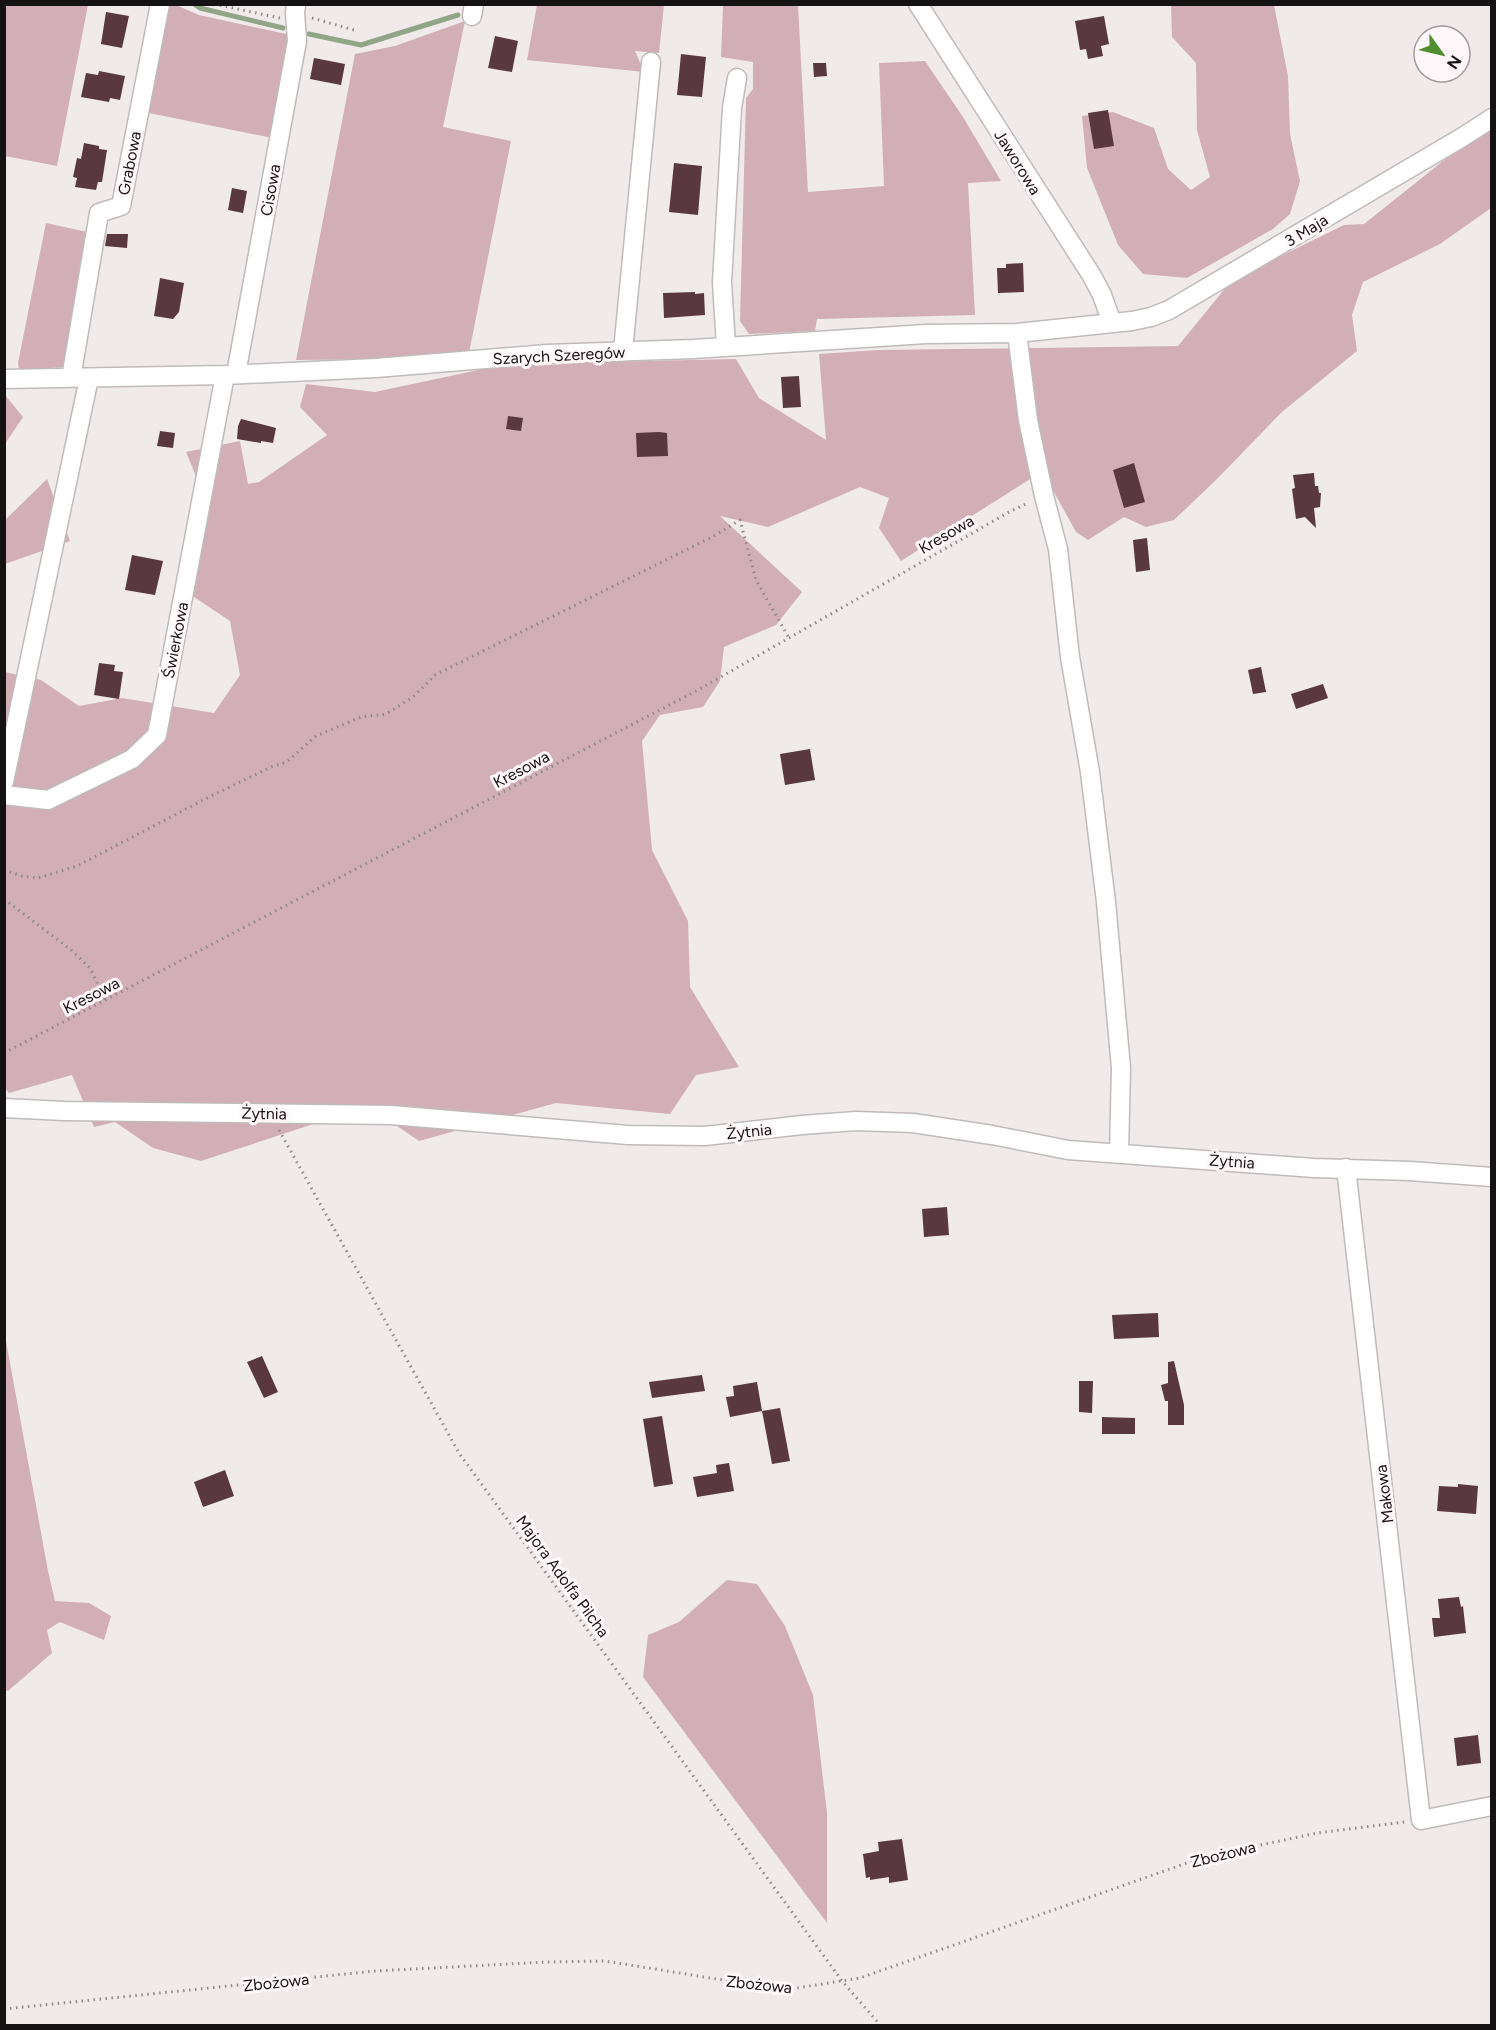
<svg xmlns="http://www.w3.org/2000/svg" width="1496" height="2030" font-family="Figtree,sans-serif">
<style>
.green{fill:#d2afb7}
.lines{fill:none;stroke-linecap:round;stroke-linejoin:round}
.stream{stroke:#90a687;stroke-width:5}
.building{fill:#5a3840}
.minor-casing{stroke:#c1babb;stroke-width:21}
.path{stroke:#8e898a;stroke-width:3;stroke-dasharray:1.5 4.5;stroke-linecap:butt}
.minor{stroke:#fff;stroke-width:18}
.labels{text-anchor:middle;stroke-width:6;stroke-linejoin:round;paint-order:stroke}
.street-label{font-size:16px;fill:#151213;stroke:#fff7f9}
</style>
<rect width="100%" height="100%" fill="#f1eaeb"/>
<path class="green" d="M 4,5 L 88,5 L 57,166 L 5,156 Z
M 167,5 L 176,5 L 199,15 L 291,35 L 272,138 L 144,112 Z
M 537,5 L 664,5 L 659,53 L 635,51 L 644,72 L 527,60 Z
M 723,5 L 798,5 L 808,192 L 884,186 L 879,63 L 925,61 L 963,117 L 1001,181 L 968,183 L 975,315 L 817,319 L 815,331 L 749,334 L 740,321 L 746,98 L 753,89 L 753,62 L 721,57 Z
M 1171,5 L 1274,5 L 1288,76 L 1290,134 L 1300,181 L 1290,214 L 1273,229 L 1187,278 L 1143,274 L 1118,245 L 1087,168 L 1082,116 L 1113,112 L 1154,128 L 1168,169 L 1191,190 L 1210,177 L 1197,130 L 1196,63 L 1172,37 Z
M 465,21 L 443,127 L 511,141 L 469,353 L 402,359 L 296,360 L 355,54 L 395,46 Z
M 1491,128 L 1491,208 L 1440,244 L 1363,282 L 1352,315 L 1357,351 L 1282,412 L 1217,479 L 1174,520 L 1146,527 L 1124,517 L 1088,540 L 1076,532 L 1049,483 L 1030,479 L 901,561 L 879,528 L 889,498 L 860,487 L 768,527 L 720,516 L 802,592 L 776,625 L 724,647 L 720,681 L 703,707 L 660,715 L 642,741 L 652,850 L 688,921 L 690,987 L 739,1067 L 696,1075 L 670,1114 L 556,1103 L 419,1141 L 368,1106 L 201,1161 L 153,1148 L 115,1122 L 94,1127 L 72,1075 L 9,1093 L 5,1088 L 5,672 L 41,680 L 79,706 L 122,698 L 214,713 L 240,675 L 230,621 L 191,595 L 207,503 L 186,452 L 240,441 L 248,484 L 259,482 L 327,435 L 300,407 L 306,384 L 375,392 L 483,369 L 599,362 L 736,359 L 759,398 L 826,440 L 819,354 L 878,350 L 1178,346 L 1232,280 L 1344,225 L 1364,224 L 1443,161 Z
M 46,223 L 87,232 L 66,367 L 19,370 L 18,363 Z
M 5,395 L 23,417 L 5,444 Z
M 47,479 L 70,541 L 5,564 L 5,520 Z
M 4,1330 L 48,1571 L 55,1601 L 89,1603 L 111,1616 L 104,1640 L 60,1622 L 47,1630 L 52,1653 L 8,1691 L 4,1689 Z
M 727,1580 L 757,1584 L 785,1626 L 813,1695 L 827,1813 L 827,1923 L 643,1677 L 648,1635 L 679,1622 Z"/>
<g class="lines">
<path class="stream" d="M 194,4 L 200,8 L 283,28
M 309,34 L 361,45 L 458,15"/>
</g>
<path class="building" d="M 106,12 L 129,16 L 122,48 L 101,44 Z
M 1104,16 L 1109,44 L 1101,46 L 1103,56 L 1088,59 L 1086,49 L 1080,50 L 1075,21 Z
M 495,36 L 518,41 L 512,72 L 488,68 Z
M 681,54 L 706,57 L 702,97 L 677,95 Z
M 314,58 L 345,64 L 341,85 L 310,79 Z
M 813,63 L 826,63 L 827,76 L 814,77 Z
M 99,71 L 125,76 L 120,100 L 110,98 L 109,102 L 81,97 L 86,73 L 98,75 Z
M 1108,110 L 1114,146 L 1094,149 L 1088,113 Z
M 84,143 L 99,146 L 99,149 L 107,150 L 102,182 L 98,182 L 96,190 L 75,187 L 77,178 L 73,177 L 77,158 L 81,159 Z
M 674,163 L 702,166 L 698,215 L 669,212 Z
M 232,188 L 247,191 L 243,213 L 228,210 Z
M 107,234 L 128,234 L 127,248 L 105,246 Z
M 1023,263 L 1024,292 L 998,293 L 997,268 L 1006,268 L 1006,264 Z
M 160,278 L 184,283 L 179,312 L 173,319 L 154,316 Z
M 695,292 L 695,294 L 704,293 L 705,315 L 664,318 L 663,293 Z
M 799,376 L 801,407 L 783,408 L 781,377 Z
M 508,416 L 523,418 L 521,431 L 506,429 Z
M 241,419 L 276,428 L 273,443 L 261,441 L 261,443 L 237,439 L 238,426 Z
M 160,431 L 175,433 L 173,448 L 157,446 Z
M 659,432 L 667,433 L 668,456 L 637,457 L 636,433 Z
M 1134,463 L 1145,502 L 1124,508 L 1113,470 Z
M 1314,473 L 1315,486 L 1318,486 L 1319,493 L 1321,493 L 1320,507 L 1314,508 L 1316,528 L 1305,517 L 1296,519 L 1292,489 L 1295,488 L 1293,475 Z
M 1147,538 L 1150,570 L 1136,572 L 1133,540 Z
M 132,555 L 163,561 L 155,595 L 125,590 Z
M 99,663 L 115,665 L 114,671 L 123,672 L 119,699 L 94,695 Z
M 1261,667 L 1266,692 L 1253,694 L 1248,670 Z
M 1323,684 L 1328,698 L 1296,709 L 1291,694 Z
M 810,749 L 815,780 L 785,785 L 780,754 Z
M 947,1207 L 949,1235 L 924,1237 L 922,1209 Z
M 1158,1313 L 1159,1337 L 1114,1339 L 1112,1315 Z
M 262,1356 L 278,1392 L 264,1398 L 247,1362 Z
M 1174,1361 L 1184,1405 L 1184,1425 L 1168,1425 L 1168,1401 L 1165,1401 L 1161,1385 L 1168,1383 L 1168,1362 Z
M 702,1375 L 705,1391 L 652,1398 L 649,1382 Z
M 1079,1381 L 1093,1381 L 1092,1413 L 1079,1412 Z
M 757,1382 L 762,1411 L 730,1417 L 726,1397 L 734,1396 L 733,1386 Z
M 780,1408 L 790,1461 L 772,1464 L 762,1411 Z
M 662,1416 L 673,1484 L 654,1487 L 643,1419 Z
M 1102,1417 L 1135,1418 L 1135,1434 L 1102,1434 Z
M 729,1463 L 734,1491 L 697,1497 L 693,1477 L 717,1473 L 716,1465 Z
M 225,1470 L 234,1496 L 203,1507 L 194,1482 Z
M 1458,1484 L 1478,1486 L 1476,1514 L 1437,1511 L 1439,1486 L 1458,1487 Z
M 1459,1597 L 1461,1607 L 1463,1606 L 1466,1633 L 1434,1637 L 1432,1618 L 1440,1618 L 1438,1599 Z
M 1478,1735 L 1481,1763 L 1457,1766 L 1454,1738 Z
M 902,1839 L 908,1880 L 889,1883 L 889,1877 L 870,1880 L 870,1877 L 866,1878 L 863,1854 L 879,1851 L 878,1842 Z"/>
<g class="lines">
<g class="minor-casing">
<path id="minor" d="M 918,4 L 1092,276 L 1102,295 L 1112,323
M 472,16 L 474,4
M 1017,333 L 1028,420 L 1044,496 L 1058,549 L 1070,657 L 1090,772 L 1106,902 L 1121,1068 L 1119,1153
M 726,347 L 722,282 L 732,108 L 737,78
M 623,351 L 651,62
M 236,374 L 297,41 L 295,13 L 296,4
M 71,378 L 99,213 L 121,206 L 160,4
M 4,379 L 225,375 L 376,368 L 547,354 L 693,349 L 926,334 L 1017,333 L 1132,321 L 1151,317 L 1169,310 L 1461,138 L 1492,118
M 4,782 L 89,378
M 4,795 L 48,800 L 132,759 L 157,735 L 225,375
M 4,1108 L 64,1111 L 391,1115 L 628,1135 L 705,1136 L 802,1125 L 856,1121 L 913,1123 L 992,1135 L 1068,1150 L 1314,1168 L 1410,1171 L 1492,1177
M 1346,1168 L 1421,1820 L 1492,1806"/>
</g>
<path class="path" d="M 214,4 L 280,18
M 312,18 L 354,30
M 4,870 L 22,876 L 38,878 L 77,866 L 209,797 L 271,767 L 287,762 L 316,736 L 361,717 L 386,714 L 413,697 L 435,675 L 712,537 L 740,520 L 756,580 L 789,638
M 4,899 L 70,949 L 90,968 L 106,1001
M 4,1053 L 698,690 L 1011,511 L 1028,503
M 279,1130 L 459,1453 L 842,1981 L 881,2026
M 4,2009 L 375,1971 L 547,1962 L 605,1961 L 785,1990 L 860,1978 L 1204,1857 L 1317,1833 L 1405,1822"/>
<use href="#minor" class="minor"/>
</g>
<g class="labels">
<g class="street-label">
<text transform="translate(1018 162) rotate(58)" y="6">Jaworowa</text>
<text transform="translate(129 163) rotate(-79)" y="6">Grabowa</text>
<text transform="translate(270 190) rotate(-80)" y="6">Cisowa</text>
<text transform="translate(1306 230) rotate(-31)" y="6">3 Maja</text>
<text transform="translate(559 355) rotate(-3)" y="6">Szarych Szeregów</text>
<text transform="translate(946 534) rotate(-30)" y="6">Kresowa</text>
<text transform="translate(175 640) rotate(-79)" y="6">Świerkowa</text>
<text transform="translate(521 769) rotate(-28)" y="6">Kresowa</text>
<text transform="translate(91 995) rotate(-27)" y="6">Kresowa</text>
<text transform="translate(264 1113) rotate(1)" y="6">Żytnia</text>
<text transform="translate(749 1131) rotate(-6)" y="6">Żytnia</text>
<text transform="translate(1232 1161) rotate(4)" y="6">Żytnia</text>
<text transform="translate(1384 1494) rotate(-97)" y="6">Makowa</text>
<text transform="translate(563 1576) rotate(54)" y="6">Majora Adolfa Pilcha</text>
<text transform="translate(1223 1854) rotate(-14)" y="6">Zbożowa</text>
<text transform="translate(276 1982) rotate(-6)" y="6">Zbożowa</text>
<text transform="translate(759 1984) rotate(6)" y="6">Zbożowa</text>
</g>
</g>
<rect width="1496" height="2030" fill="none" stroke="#151213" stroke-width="12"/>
<g transform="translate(1442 54) rotate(124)"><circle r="28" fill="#fff7f9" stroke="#a19b9d" stroke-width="1.5"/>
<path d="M0-4.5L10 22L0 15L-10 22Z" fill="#508f2f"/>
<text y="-9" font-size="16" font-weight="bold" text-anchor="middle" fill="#151213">N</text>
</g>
</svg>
